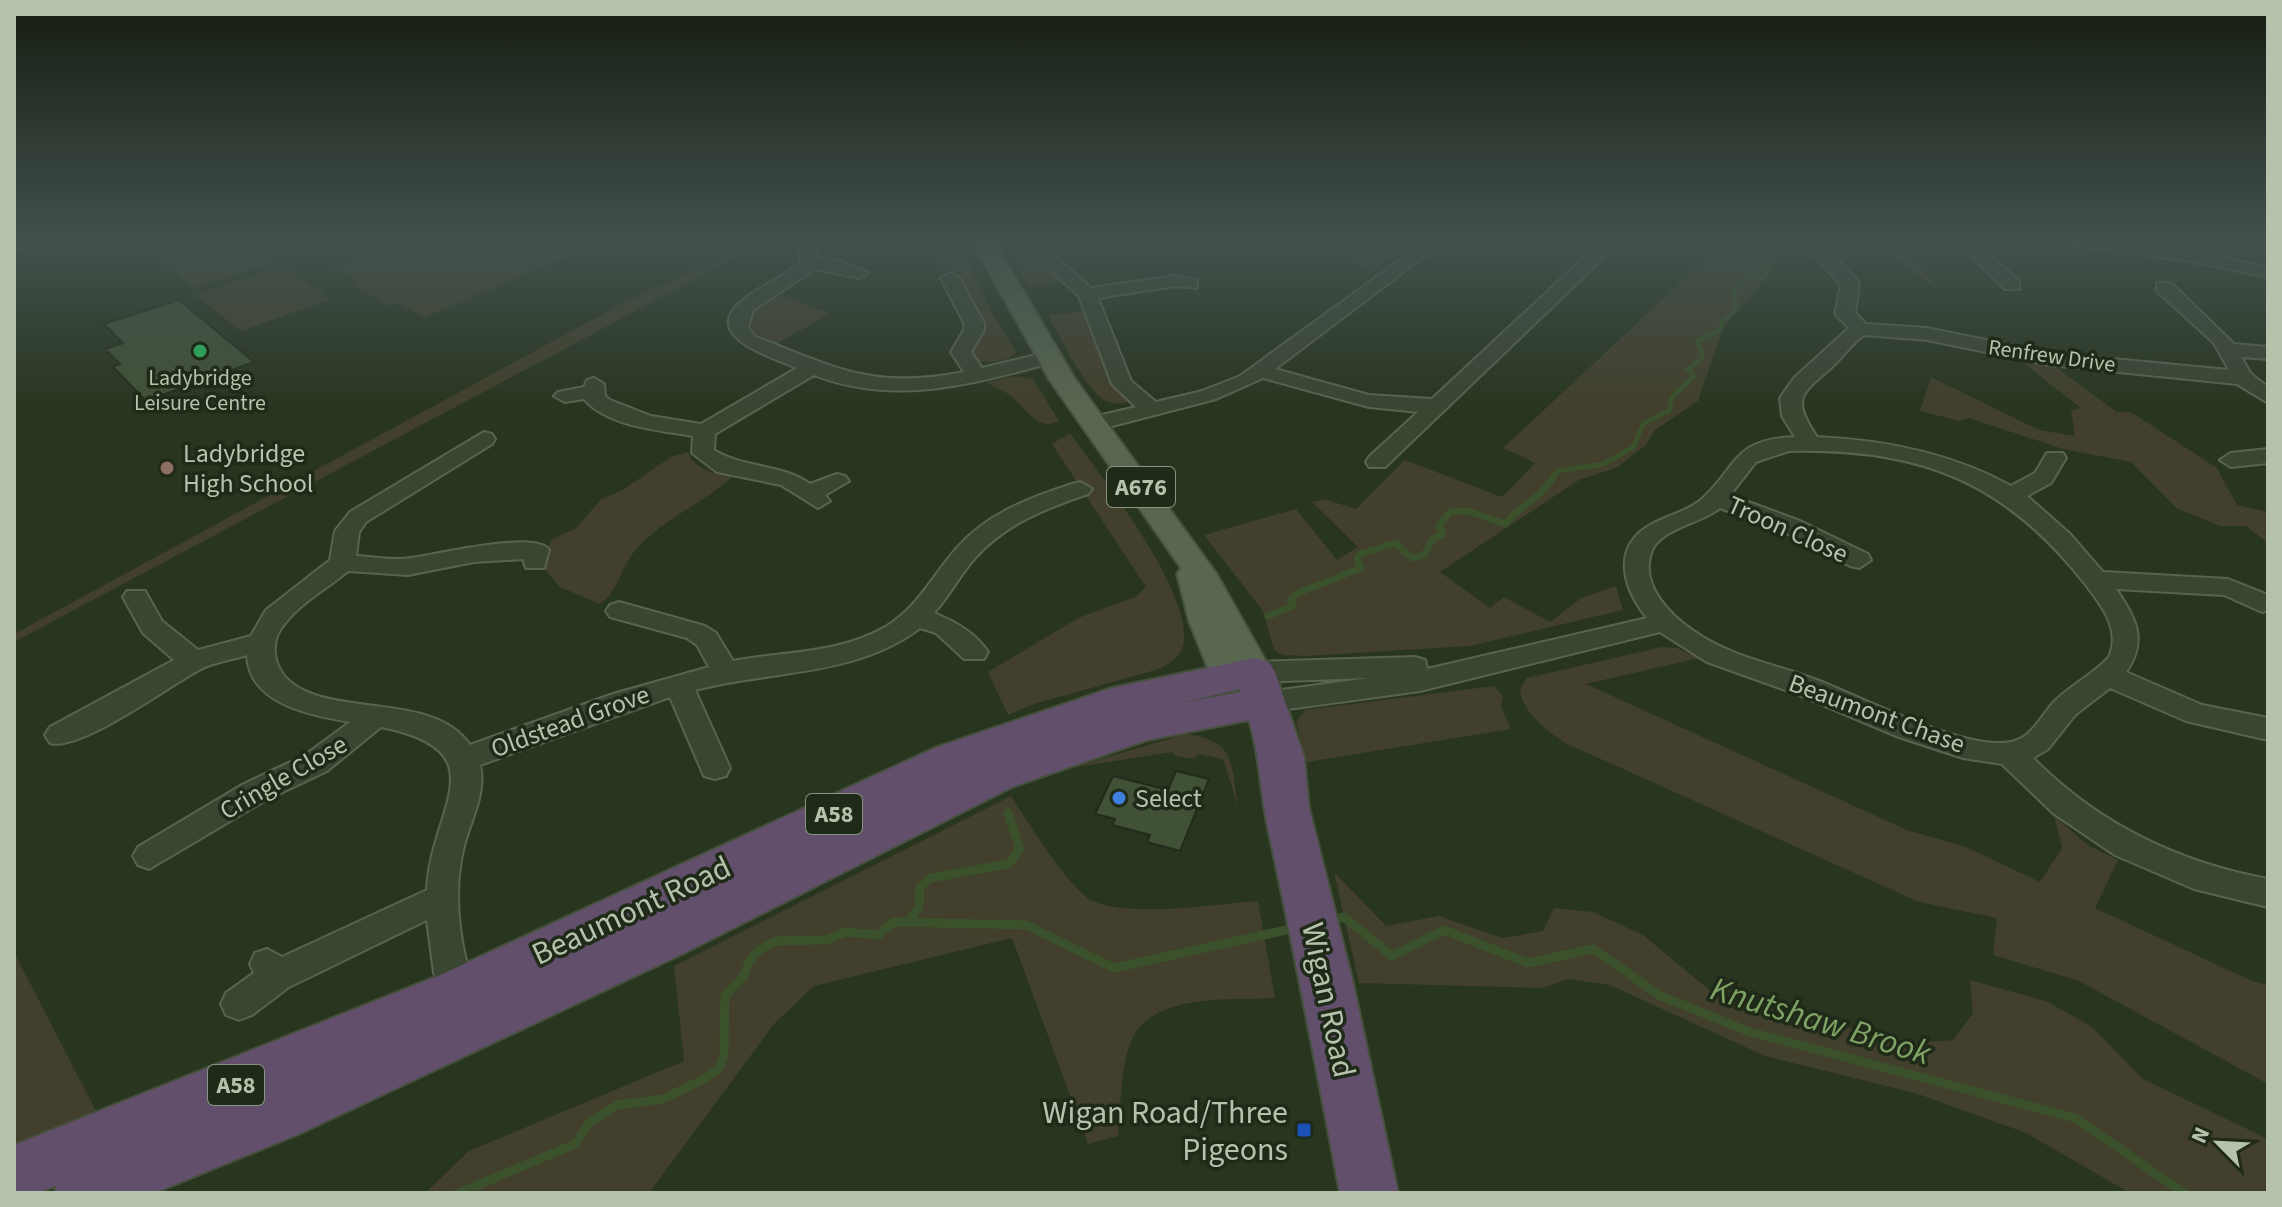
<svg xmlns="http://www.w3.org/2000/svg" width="2282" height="1207" font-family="'Source Sans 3',sans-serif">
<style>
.green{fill:#423f2c}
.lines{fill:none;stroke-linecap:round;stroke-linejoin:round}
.stream-far2{stroke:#3b512b;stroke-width:5}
.stream-far1{stroke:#3b512b;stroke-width:7}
.stream{stroke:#3b512b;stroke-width:9}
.building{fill:#415136;stroke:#212c1a;stroke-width:2}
.minor-casing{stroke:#586450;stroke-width:4}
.major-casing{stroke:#46523f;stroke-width:4}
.highway-casing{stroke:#45503d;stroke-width:4}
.minor{fill:#3a4532;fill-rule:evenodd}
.major{fill:#596650;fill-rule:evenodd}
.highway{fill:#614f6b;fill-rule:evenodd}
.leisure-dot{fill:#2e9e5b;stroke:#1f2a18;stroke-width:3}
.education-dot{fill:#8d6e63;stroke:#1f2a18;stroke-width:3}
.shop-dot{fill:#3f7fe0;stroke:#1f2a18;stroke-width:3}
.transit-dot{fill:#1a4fb4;stroke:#1f2a18;stroke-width:3}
.labels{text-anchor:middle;stroke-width:7;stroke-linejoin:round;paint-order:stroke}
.far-street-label{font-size:22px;fill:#b5c3ac;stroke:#1f2a18}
.far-poi-label{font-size:22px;fill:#b5c3ac;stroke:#1f2a18}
.shield{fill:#1f2a18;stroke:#889580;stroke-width:2}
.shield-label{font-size:24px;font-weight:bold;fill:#b5c3ac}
.poi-label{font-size:26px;fill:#b5c3ac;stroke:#1f2a18;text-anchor:start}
.street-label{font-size:26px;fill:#b5c3ac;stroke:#1f2a18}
.near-street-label{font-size:32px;fill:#b5c3ac;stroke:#1f2a18}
.near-poi-label{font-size:32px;fill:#b5c3ac;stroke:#1f2a18;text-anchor:end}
.near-water-label{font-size:34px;font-style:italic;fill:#7fa265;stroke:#1f2a18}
</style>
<rect width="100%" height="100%" fill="#28351f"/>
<path class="green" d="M 252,240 L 280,261 L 194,288 L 136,241 Z
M 402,240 L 609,240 L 424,317 L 397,303 L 391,306 L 351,285 L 359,281 L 330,267 Z
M 747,240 L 769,240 L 14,642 L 14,634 L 625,302 L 718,259 Z
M 1002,240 L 1017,240 L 1064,281 L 1028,288 Z
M 1330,240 L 1371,240 L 1393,248 L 1396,253 L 1369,274 Z
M 1523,240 L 1598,240 L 1580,257 Z
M 1680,240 C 1712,240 1759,231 1779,263 L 1723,328 L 1698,401 L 1655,430 L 1646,445 L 1616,468 L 1579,480 L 1440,572 L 1490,608 L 1504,597 L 1550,622 L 1581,598 L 1616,586 L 1623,610 L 1470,646 L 1306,656 L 1283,655 L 1274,650 L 1263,611 L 1204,535 L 1296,509 L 1337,560 L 1358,547 L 1312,502 L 1324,499 L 1356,509 L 1405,460 L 1502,497 L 1535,463 L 1503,448 L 1709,256 L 1679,247 Z
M 1870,240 L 1901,240 L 1939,290 Z
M 962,250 L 992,313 L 1016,352 C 1003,366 985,361 970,361 L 972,345 L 953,275 L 930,256 Z
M 283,266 L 331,299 L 241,331 L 195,295 Z
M 779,294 L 830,314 L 778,343 L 755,334 L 748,323 L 752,312 Z
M 1085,311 L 1113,386 L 1132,401 C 1123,404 1115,405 1106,401 C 1087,392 1059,335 1048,315 Z
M 2017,358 L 2053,365 L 2117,412 L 2131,412 L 2217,468 L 2237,505 L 2268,512 L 2268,543 L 2246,526 L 2220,526 L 2176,508 L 2131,462 L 2063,449 L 1969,418 L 1959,421 L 1920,411 L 1931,377 L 2039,430 L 2075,436 L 2071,410 L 2081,408 Z
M 1016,376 L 1033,379 L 1059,421 C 1038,433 1025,407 1010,395 C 1003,390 994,388 987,382 Z
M 1070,433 C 1099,474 1200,600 1182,649 C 1178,659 1168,664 1159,669 L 1034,704 L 1008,715 L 988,672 L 1078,618 L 1135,597 L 1146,587 L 1052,444 Z
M 688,452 C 695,470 714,473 732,477 C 700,506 661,519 634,552 C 620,569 619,591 600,604 L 560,587 L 542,566 L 551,540 L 576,528 L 601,499 L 621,491 L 671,457 Z
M 1662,647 L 1677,648 L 1699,658 L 1586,684 L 1907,830 L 1966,847 L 2040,882 L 2062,848 L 2054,816 L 2088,845 L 2118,860 L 2095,908 L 2252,981 L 2268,985 L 2268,1084 L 2079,981 L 1993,955 L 1997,918 L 1919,902 L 1563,742 C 1546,729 1522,713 1520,689 L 1527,678 Z
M 1494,686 L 1503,696 L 1501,707 L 1511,729 L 1307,762 L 1296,722 L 1305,710 Z
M 1185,734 C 1236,740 1231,763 1238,807 L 1223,759 L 1198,754 L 1194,759 L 1176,756 L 1172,752 L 1070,768 Z
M 1011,796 C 1026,819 1070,891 1093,901 C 1132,918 1215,904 1258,901 L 1275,998 C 1231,1001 1149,991 1130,1044 C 1120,1071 1121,1107 1118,1136 L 1088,1144 L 1012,938 L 814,986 L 774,1024 L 649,1193 L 425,1193 L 469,1151 L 684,1061 L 674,966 Z
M 1334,872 L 1386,926 L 1439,916 L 1502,938 L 1543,931 L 1554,908 L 1593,912 L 1643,935 L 1719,998 L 1915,1043 L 1953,1040 L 1973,1013 L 1970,980 L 2046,1001 L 2091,1026 L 2143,1079 L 2268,1139 L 2268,1193 L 2130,1193 L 2026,1133 L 1918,1094 L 1765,1056 L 1610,985 L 1568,979 L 1542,988 L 1359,983 Z
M 14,952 L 98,1115 L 14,1146 Z"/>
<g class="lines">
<path class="stream-far2" d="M 1553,478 L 1557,471 L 1604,464 L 1633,447 L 1644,423 L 1669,411 L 1672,397 L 1694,376 L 1688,369 L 1703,357 L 1698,341 L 1720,330 L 1722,321 L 1737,308 L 1733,292 L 1742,280 L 1766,276 L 1771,255 L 1738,240"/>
<path class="stream-far1" d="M 1268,616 L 1293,606 L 1291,600 L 1296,594 L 1361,568 L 1357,559 L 1360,554 L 1395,543 L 1412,558 L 1424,555 L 1433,539 L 1443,534 L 1439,526 L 1450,512 L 1468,511 L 1505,524 C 1521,505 1543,496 1554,476"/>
<path class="stream" d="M 1330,920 L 1344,917 L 1392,956 L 1444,930 L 1528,963 L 1593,949 L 1661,996 L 1750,1032 L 2075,1118 L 2184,1193
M 908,922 L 919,907 L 920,887 L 930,878 L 1009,864 L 1020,848 L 1008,813
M 459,1193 L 575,1144 L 590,1122 L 617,1105 L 663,1099 L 706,1078 L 719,1068 L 724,1055 L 725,995 L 743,978 L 749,962 L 760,949 L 776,941 L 825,940 L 846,932 L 879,935 L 893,922 L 1026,925 L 1114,968 L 1295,928"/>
</g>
<path class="building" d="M 179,300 L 254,362 L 146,401 L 113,367 L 120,364 L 105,349 L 123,343 L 104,324 Z
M 1176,771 L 1209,779 L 1180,851 L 1147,842 L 1150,835 L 1112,825 L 1115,819 L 1095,814 L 1113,776 L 1168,790 Z"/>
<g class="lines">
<g class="minor-casing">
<path id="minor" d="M 14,240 L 23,245 L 20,250 L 14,251 Z
M 787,240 L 809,240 L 817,247 L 818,258 L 838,260 L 868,273 L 859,278 L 815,269 L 753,310 L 748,327 L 754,336 C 836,368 873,390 964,372 L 951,352 L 964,330 L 964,323 L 941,278 L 950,273 L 959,278 L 984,323 L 984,330 L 971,352 L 982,368 L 1048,352 L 1058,358 L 1055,362 C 974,383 896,407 814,375 L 715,434 L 714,450 C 744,469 781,463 810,484 L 837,474 L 845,476 L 849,481 L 825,495 L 830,501 L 818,508 L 781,485 L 717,472 L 692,453 L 693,436 C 659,430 608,427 584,399 L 565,402 L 554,396 L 558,392 L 584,387 L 587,380 L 594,378 L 604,384 L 605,396 L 610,400 L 651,416 L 701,424 L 797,368 C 763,354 691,332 753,293 C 769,282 787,275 801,262 L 800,249 Z
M 1017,240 L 1037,240 L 1091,288 L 1175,276 L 1197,280 L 1197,288 L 1175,286 L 1098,298 L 1131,381 L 1156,402 L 1202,391 L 1240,376 L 1408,254 L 1384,240 C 1403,240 1414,239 1426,255 L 1275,369 L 1369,395 L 1432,399 L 1603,240 L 1622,240 L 1385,467 L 1369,467 L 1366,462 L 1369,457 L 1418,412 L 1369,407 L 1263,378 L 1216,399 L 1093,431 L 1085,429 L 1082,424 L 1085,419 L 1136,407 L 1112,384 L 1079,296 Z
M 1801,240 L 1820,240 L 1857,280 L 1859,284 L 1855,313 L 1866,324 L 1927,328 L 2050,353 L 2229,370 L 2214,343 L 2157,291 L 2157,283 L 2171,283 L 2234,344 L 2268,347 L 2268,359 L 2241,357 L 2251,374 L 2268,387 L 2268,403 L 2237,384 L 2050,365 L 1927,340 L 1864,335 C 1852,343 1844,356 1833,366 C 1802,394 1790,397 1817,437 C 1884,440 1951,453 2011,486 L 2035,473 L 2047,453 L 2063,453 L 2066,458 L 2051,483 L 2027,496 L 2070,534 L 2103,572 L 2228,579 L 2268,595 L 2268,610 L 2262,612 L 2224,595 L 2116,589 C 2136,618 2148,641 2126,672 L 2202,705 L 2268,718 L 2268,740 L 2186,721 L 2110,688 L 2075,715 L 2048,749 L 2033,758 C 2098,824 2177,862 2268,879 L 2268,907 L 2194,889 L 2115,855 L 2053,813 L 2002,764 L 1963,758 L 1896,736 L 1794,693 L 1707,662 L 1660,632 L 1420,691 L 1266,712 L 1256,709 L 1252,702 L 1256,695 L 1266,692 L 1369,678 L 1255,682 L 1245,679 L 1241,672 L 1245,665 L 1255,662 L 1415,657 L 1425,660 L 1427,669 L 1647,618 C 1622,587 1611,546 1652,524 C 1669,515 1688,511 1702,499 C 1738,466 1733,439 1795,437 L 1782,416 L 1780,398 L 1794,378 L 1849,328 L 1835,314 L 1841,285 ZM 1789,451 C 1920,448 2005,481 2086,585 C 2102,606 2121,630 2109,657 C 2093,675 2070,685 2053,703 C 2041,716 2033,735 2015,741 C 1971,755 1858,695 1814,679 C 1774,664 1731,657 1695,632 C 1671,616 1640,586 1651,553 C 1659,528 1701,524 1720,508 L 1782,531 L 1850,566 L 1859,568 L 1871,560 L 1868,554 L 1800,521 L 1730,495 L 1756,462 Z
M 1954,240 L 1973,240 L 2019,281 L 2019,289 L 2005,289 Z
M 2059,240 C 2131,240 2198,252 2268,267 L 2268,277 L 2190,261 L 2068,245 Z
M 484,432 L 492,434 L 495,439 L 492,444 L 366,522 L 359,532 L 356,556 C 373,557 394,561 411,558 C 435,555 536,530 549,550 L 544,568 L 526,568 L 523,559 L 474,562 L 408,575 L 348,571 C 328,588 303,601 286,622 C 266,644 274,674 299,688 C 347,715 436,695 470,745 L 613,694 L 709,667 L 697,645 L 687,638 L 610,617 L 606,611 L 610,605 L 619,602 L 705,626 L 716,633 L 733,661 C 786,651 840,654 887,626 C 918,607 933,575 956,549 C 986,514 1029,498 1072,484 L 1080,482 L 1092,489 L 1088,494 C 1047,508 1005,524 975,558 C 960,575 949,596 934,613 C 954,621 976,633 988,652 L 984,659 L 964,659 L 936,633 L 920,628 C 856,677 770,670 695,690 L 730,768 L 726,776 L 715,779 L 704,776 L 670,697 L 480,765 C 487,794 469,823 463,850 C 452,898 460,959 481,1003 L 476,1014 L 463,1019 L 450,1014 L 434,973 L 427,920 L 289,987 L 252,1015 L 239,1020 L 226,1015 L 221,1004 L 226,993 L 254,973 L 250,964 L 255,953 L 267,949 L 282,957 L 427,890 C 430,809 502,751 381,727 L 327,771 L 264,801 L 149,869 L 138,865 L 133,856 L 138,847 L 242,785 L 305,755 L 350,722 C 312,715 249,705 247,655 C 232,660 213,662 199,670 C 169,686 80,752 50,743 L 45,735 L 50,727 L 174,660 L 143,633 L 123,597 L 127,591 L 145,591 L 162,621 L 198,650 L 251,636 L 266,610 L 330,560 L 335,531 L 350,512 Z
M 2268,449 L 2268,463 L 2231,467 L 2220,460 L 2231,453 Z"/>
</g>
<g class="major-casing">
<path id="major" d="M 971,240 L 993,240 L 1075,379 L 1216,573 L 1272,672 L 1267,680 L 1255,684 L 1243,680 L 1239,686 L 1227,690 L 1215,686 L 1189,621 L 1177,574 L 1181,568 L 1049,379 Z"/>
</g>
<g class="highway-casing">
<path id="highway" d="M 1255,658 L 1269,662 L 1275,672 L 1304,757 L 1309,808 L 1353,983 L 1398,1193 L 1340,1193 C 1317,1071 1294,949 1268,828 C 1260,791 1260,756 1249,720 L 1147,740 L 1012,787 L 684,953 L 301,1133 L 154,1193 L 54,1193 L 57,1185 L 38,1193 L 14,1193 L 14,1145 L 438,976 L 935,748 L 1112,688 ZM 1240,689 L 1241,692 L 1180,703 Z"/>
</g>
<use href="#minor" class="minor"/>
<use href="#major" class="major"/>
<use href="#highway" class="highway"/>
</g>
<linearGradient id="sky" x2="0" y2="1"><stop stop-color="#161d11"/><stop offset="0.59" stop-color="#42514d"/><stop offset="1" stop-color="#42514d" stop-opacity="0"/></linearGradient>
<rect width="2282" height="409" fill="url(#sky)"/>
<circle class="leisure-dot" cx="200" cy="351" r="8"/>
<circle class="education-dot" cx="167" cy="468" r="8"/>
<circle class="shop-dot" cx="1119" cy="798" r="8"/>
<rect class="transit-dot" x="1296" y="1122" width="16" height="16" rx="4"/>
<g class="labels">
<g class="far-street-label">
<text transform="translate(2052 355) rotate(8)" y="8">Renfrew Drive</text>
</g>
<g class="far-poi-label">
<text x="200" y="385">Ladybridge<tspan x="200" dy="25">Leisure Centre</tspan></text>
</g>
<g class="shield">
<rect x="1107" y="467" width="68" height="40" rx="6"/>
<rect x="806" y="794" width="56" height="40" rx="6"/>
<rect x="208" y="1065" width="56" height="40" rx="6"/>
</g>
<g class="shield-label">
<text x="1141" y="495">A676</text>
<text x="834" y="822">A58</text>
<text x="236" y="1093">A58</text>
</g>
<g class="poi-label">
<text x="183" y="462">Ladybridge<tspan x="183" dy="30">High School</tspan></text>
<text x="1135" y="807">Select</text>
</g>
<g class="street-label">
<text transform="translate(1788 529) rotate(24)" y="9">Troon Close</text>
<text transform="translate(1877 713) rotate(20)" y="9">Beaumont Chase</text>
<text transform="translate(570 721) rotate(-20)" y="9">Oldstead Grove</text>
<text transform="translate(283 777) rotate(-30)" y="9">Cringle Close</text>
</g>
<g class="near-street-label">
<text transform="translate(631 910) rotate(-25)" y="11">Beaumont Road</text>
<text transform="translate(1329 1000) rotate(78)" y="11">Wigan Road</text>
</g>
<g class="near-poi-label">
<text x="1288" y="1123">Wigan Road/Three<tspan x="1288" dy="37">Pigeons</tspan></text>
</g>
<g class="near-water-label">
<text transform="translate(1821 1020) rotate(17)" y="12">Knutshaw Brook</text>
</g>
</g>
<rect width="2282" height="1207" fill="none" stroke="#b5c3ac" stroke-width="32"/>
<g transform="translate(2218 1143) rotate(294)" stroke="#1f2a18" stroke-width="6" paint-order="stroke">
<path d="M0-6L14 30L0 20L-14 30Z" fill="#b5c3ac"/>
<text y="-12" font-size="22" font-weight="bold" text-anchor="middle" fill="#b5c3ac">N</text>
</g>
</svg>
